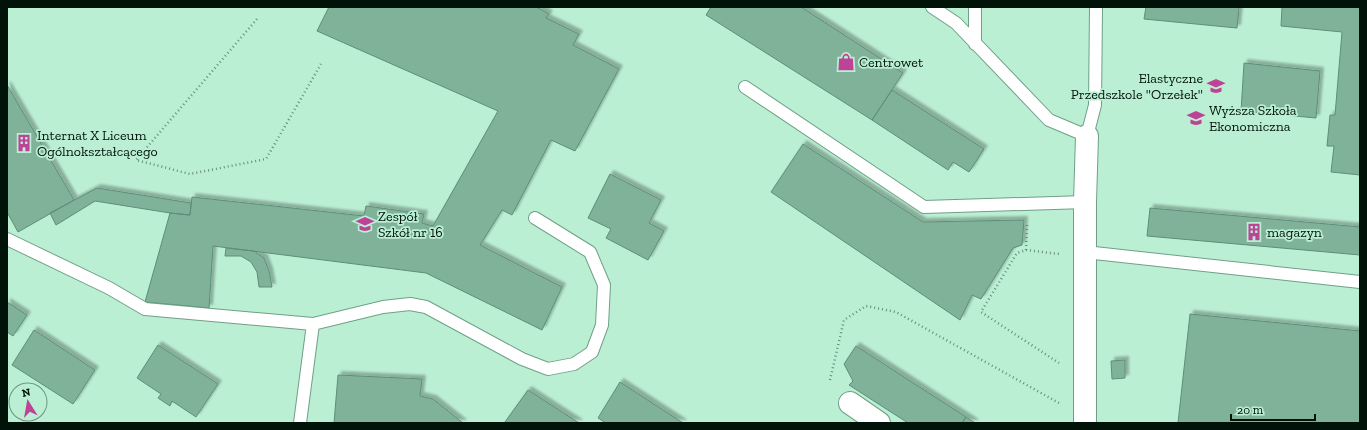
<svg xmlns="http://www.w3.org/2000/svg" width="1367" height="430" font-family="'Zilla Slab',serif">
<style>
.building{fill:#80b199;stroke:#5e8e77;filter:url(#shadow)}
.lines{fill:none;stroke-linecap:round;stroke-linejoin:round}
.lane-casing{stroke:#6fa087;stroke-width:14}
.street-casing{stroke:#6fa087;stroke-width:24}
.path{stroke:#688d7a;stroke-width:2.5;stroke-dasharray:1 3;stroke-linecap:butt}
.lane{stroke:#fff;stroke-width:12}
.street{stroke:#fff;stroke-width:22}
.labels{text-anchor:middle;stroke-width:3.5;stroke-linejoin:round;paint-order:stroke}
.poi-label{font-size:14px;fill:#011209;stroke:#bbefd4;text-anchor:start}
</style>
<defs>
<filter id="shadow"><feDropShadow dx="3.5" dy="-3.5" stdDeviation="1" flood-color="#0004"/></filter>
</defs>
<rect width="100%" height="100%" fill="#bbefd4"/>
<path class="building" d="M 329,7 L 536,7 L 549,14 L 546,18 L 579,34 L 573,45 L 619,69 L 575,151 L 551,140 L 512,215 L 502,210 L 480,245 L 562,287 L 542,330 L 426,273 L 213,246 L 209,308 L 145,302 L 170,213 L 190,215 L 192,197 L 364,216 L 366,206 L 424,214 L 422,223 L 433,226 L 498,111 L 317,31 Z
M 711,7 L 801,7 L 903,73 L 872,120 L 706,15 Z
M 1146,7 L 1239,7 L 1237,28 L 1144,19 Z
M 1282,7 L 1360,7 L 1360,175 L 1331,172 L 1334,146 L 1327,146 L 1330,115 L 1335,115 L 1342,32 L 1281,26 Z
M 1244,63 L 1320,71 L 1316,118 L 1241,111 Z
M 7,85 L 74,200 L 18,232 L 7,212 Z
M 892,90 L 984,149 L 969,172 L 953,162 L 948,170 L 872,120 Z
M 803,144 L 923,222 L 1024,220 L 1022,245 L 1013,248 L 981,299 L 972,295 L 960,320 L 771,192 Z
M 610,174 L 661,200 L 649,223 L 664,231 L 648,260 L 606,238 L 611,229 L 588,218 Z
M 97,188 L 191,203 L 190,215 L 170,213 L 95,201 L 56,225 L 50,213 Z
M 1150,208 L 1360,227 L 1360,255 L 1147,236 Z
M 226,248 L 254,251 L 264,258 L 269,271 L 272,287 L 259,287 L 257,272 L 251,262 L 241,256 L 225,256 Z
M 7,302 L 27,315 L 13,336 L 7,332 Z
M 1190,314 L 1360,331 L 1360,423 L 1178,423 Z
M 34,330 L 95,370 L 73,404 L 12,365 Z
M 158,345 L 218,384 L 196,417 L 172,401 L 170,406 L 158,398 L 161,394 L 137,378 Z
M 856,346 L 966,417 L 962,423 L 908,423 L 849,385 L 853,381 L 844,364 Z
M 1125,360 L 1125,378 L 1112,379 L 1111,361 Z
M 338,375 L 422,379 L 420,396 L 433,399 L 463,423 L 334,423 Z
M 620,382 L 683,423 L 606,423 L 598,418 Z
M 528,390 L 579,423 L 507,423 L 505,422 Z
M 966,417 L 975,423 L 962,423 Z"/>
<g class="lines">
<g class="lane-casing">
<path id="lane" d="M 932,7 L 956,23 L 1049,120 L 1087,136 L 1095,105 L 1096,7
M 975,44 L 975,7
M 745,87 L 924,207 L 1085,202
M 7,239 L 109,288 L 145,309 L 313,324 L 383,307 L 410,304 L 426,307 L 522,359 L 548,369 L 574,364 L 592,352 L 602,325 L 604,285 L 590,252 L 535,218
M 1085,252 L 1360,282
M 300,423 L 313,324"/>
</g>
<g class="street-casing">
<path id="street" d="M 850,403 L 879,423
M 1085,423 L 1085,202 L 1087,136"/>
</g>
<path class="path" d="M 257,19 L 136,160 L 190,174 L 266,159 L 321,64
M 1027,225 L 1026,250 L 1017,253 L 981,312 L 1059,363
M 1026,250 L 1059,254
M 830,380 L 844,320 L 866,306 L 896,312 L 1059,403"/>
<use href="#lane" class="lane"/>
<use href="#street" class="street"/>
</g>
<defs>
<g id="shop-bare" transform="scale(1.38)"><path d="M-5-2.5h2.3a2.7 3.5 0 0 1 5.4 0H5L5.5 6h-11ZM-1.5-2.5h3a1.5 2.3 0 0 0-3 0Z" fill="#bd4396" stroke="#bbefd4" stroke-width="2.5" paint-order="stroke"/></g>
<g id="school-bare" transform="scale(1.38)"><path d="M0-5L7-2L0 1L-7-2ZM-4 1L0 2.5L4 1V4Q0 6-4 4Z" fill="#bd4396" stroke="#bbefd4" stroke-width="2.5" paint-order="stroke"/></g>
<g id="university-bare" transform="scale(1.38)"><path d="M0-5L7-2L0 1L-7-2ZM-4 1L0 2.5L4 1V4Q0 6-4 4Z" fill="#bd4396" stroke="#bbefd4" stroke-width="2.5" paint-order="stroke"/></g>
<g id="building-bare" transform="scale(1.38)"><path d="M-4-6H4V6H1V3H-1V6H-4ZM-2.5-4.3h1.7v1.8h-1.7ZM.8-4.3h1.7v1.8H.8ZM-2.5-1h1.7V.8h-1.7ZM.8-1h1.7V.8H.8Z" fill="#bd4396" stroke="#bbefd4" stroke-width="2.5" paint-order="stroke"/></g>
</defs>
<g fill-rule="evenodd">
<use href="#shop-bare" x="846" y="62"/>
<use href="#school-bare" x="1216" y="86"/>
<use href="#university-bare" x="1196" y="118"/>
<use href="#building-bare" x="24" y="143"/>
<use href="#school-bare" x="365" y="224"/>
<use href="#building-bare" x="1254" y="232"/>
</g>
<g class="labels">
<g class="poi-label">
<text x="859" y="67">Centrowet</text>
<text x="1203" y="83" text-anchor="end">Elastyczne<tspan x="1203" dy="16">Przedszkole "Orzełek"</tspan></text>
<text x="1209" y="115">Wyższa Szkoła<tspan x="1209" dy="16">Ekonomiczna</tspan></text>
<text x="37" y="140">Internat X Liceum<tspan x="37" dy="16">Ogólnokształcącego</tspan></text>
<text x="378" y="221">Zespół<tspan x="378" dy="16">Szkół nr 16</tspan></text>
<text x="1267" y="237">magazyn</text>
</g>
</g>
<rect width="1367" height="430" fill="none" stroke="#011209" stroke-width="16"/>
<g transform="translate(28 402) rotate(349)"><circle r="19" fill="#bbefd4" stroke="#719783"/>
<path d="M0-3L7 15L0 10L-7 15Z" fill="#bd4396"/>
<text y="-6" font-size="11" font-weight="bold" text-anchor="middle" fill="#011209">N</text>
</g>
<path d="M1231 414v6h84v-6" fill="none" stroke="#011209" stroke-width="2"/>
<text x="1237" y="414" font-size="12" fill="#011209" stroke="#bbefd4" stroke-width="3" paint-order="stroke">20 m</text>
</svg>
